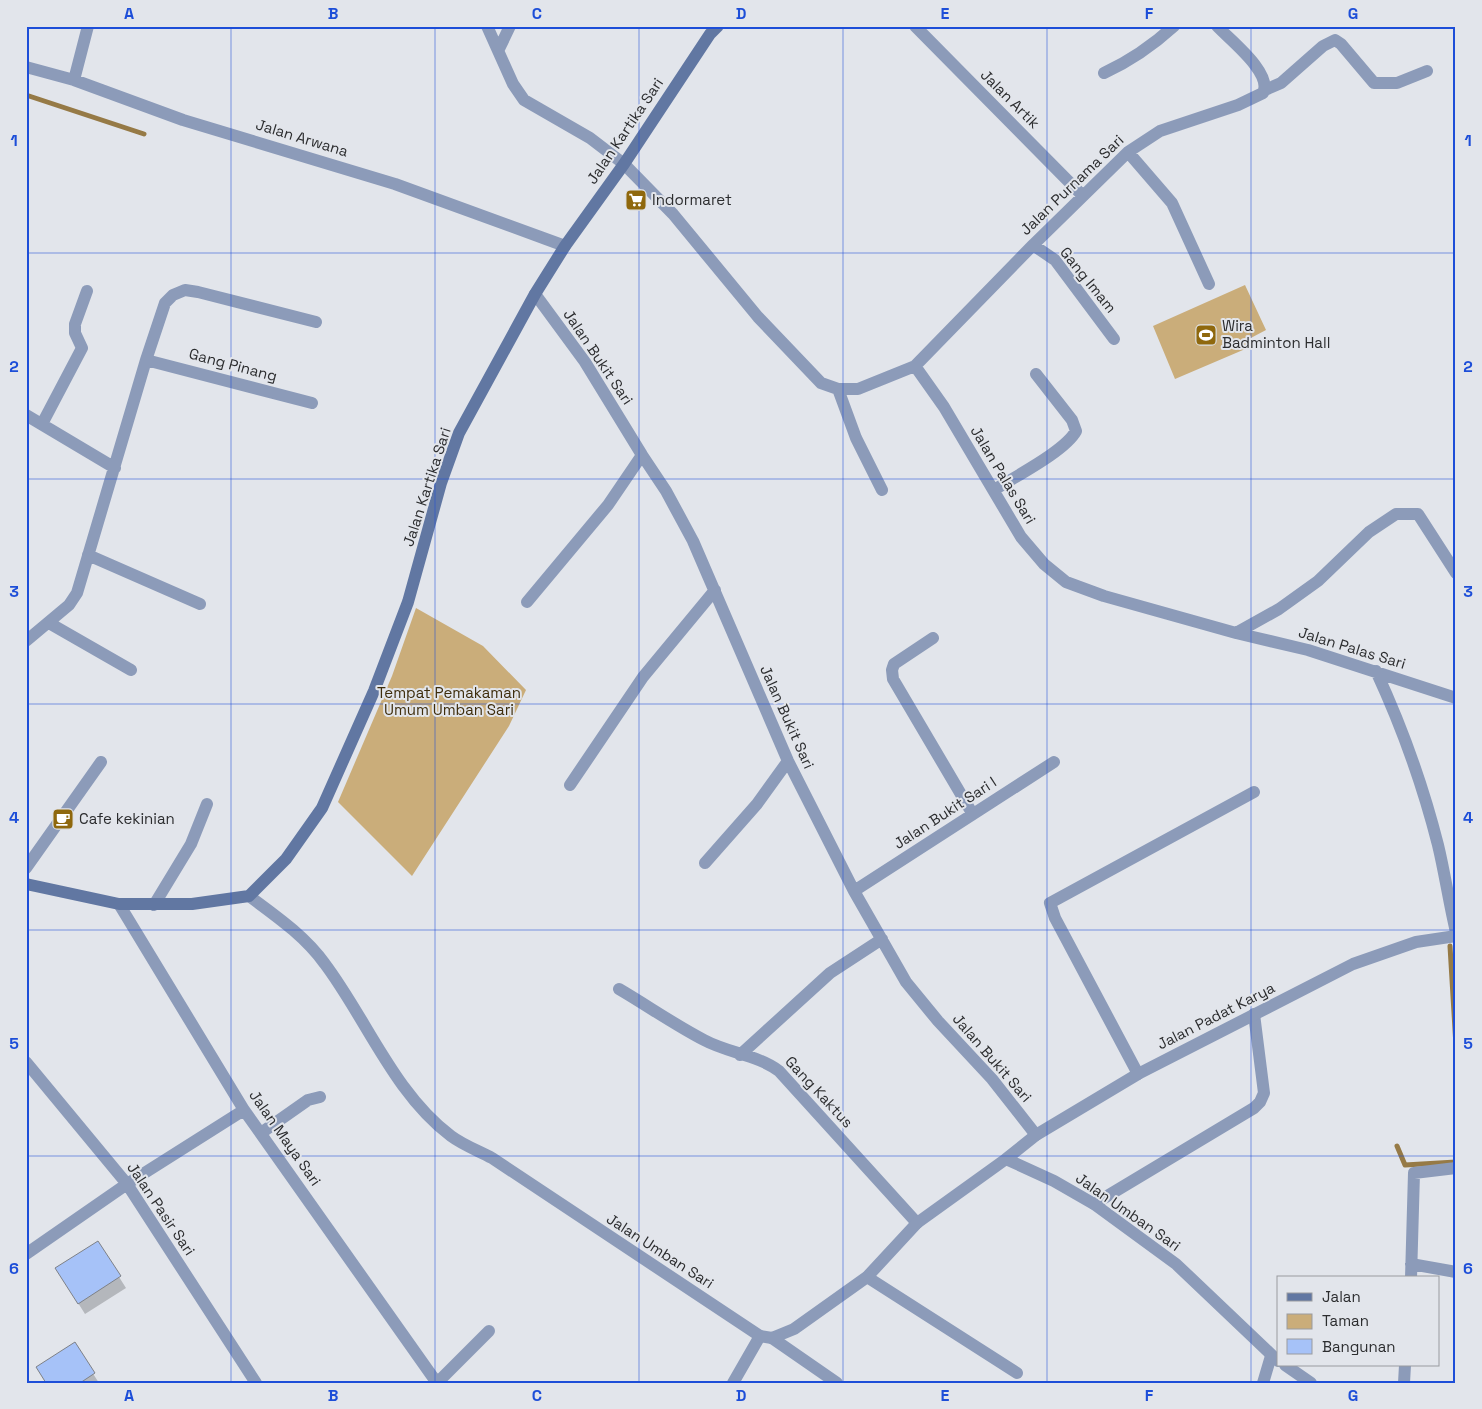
<svg xmlns="http://www.w3.org/2000/svg" width="1482" height="1409" font-family="'Space Grotesk',sans-serif">
<style>
.green{fill:#caad7a}
.shadow{fill:#0003}
.lines{fill:none;stroke-linecap:round;stroke-linejoin:round}
.stream{stroke:#967a46;stroke-width:5}
.building{fill:#a6c2f8;stroke:#7e8187}
.minor{stroke:#8c9bb9;stroke-width:12}
.tertiary{stroke:#8c9bb9;stroke-width:12}
.secondary{stroke:#6177a2;stroke-width:12}
.grid{fill:none;stroke:#1d4ed8;stroke-width:1;stroke-opacity:0.55}
.labels{text-anchor:middle;stroke-width:4;stroke-linejoin:round;paint-order:stroke}
.street-label{font-size:15px;fill:#2c2d2f;stroke:#e2e5eb}
.poi-label{font-size:15px;fill:#2c2d2f;stroke:#e2e5eb;text-anchor:start}
.park-label{font-size:15px;fill:#3e2d0c;stroke:#e2e5eb}
.neatline{fill:none;stroke:#1d4ed8;stroke-width:2}
.grid-label{font-size:16px;text-anchor:middle;font-weight:bold;fill:#1d4ed8}
</style>
<rect width="100%" height="100%" fill="#e2e5eb"/>
<path class="green" d="M 1245,285 L 1266,330 L 1247,340 L 1250,347 L 1175,379 L 1153,326 Z
M 416,608 L 483,646 L 526,690 L 509,726 L 412,876 L 338,802 L 392,676 Z"/>
<path class="shadow" d="M 97,1242 L 126,1288 L 85,1314 L 63,1279 Z
M 74,1344 L 99,1383 L 46,1383 Z"/>
<g class="lines">
<path class="stream" d="M 26,95 L 144,134
M 1450,946 L 1456,1046
M 1397,1146 L 1405,1165 L 1456,1162"/>
</g>
<path class="building" d="M 98,1241 L 121,1276 L 78,1304 L 55,1268 Z
M 75,1342 L 95,1373 L 80,1383 L 46,1383 L 36,1367 Z"/>
<g class="lines">
<path class="minor" d="M 487,26 L 513,84 L 524,100 L 590,138 L 624,164 L 673,214 L 758,317 L 821,383 L 838,389 L 858,389 L 915,366 L 1033,245 L 1128,152 L 1160,131 L 1238,105 L 1263,93 C 1273,73 1230,40 1217,26
M 915,26 L 1082,195
M 499,49 L 510,26
M 26,67 L 74,80 L 183,120 L 395,184 L 565,246
M 1104,73 C 1130,61 1152,46 1174,26
M 74,80 L 88,26
M 1265,90 L 1281,83 L 1323,46 L 1335,40 L 1341,44 L 1374,83 L 1397,83 L 1427,71
M 1128,152 L 1172,203 L 1209,284
M 1033,245 L 1055,260 L 1114,339
M 535,294 L 585,362 L 642,455 L 666,491 L 693,541 L 788,761 L 854,891 L 906,982 L 938,1021 L 992,1079 L 1036,1135
M 146,360 L 312,403
M 915,366 L 944,407 L 1021,537 L 1044,564 L 1066,582 L 1104,596 L 1236,633 L 1308,650 L 1456,698
M 838,389 L 856,438 L 882,490
M 26,415 L 115,468
M 42,424 L 82,348 L 75,333 L 75,324 L 87,291
M 994,490 C 1016,476 1065,451 1076,431 L 1072,420 L 1036,374
M 88,555 L 200,604
M 527,602 L 608,505 L 642,455
M 49,623 L 131,670
M 1236,633 L 1279,609 L 1318,581 L 1369,532 L 1396,514 L 1418,514 L 1456,573
M 933,638 L 894,664 L 892,670 L 893,679 L 972,813
M 26,641 L 69,605 L 77,593 L 146,360 L 165,303 L 173,295 L 185,290 L 198,292 L 316,322
M 1376,671 C 1402,727 1423,786 1438,845 C 1445,874 1449,903 1456,932
M 570,785 L 643,677 L 715,590
M 705,863 L 757,804 L 788,761
M 26,868 L 101,762
M 854,891 L 1054,762
M 119,904 L 244,1110 L 437,1383
M 154,905 L 191,844 L 207,804
M 619,989 C 648,1006 675,1025 704,1040 C 728,1053 758,1055 779,1071 L 917,1223
M 740,1055 L 830,973 L 882,939
M 26,1062 L 127,1184 L 256,1383
M 1138,1074 L 1055,918 L 1050,903 L 1254,792
M 261,1133 L 308,1100 L 320,1097
M 1094,1204 L 1254,1108 L 1260,1102 L 1264,1093 L 1254,1014
M 26,1254 L 127,1184 L 244,1110
M 1411,1264 L 1456,1272
M 867,1277 L 1017,1373
M 1411,1278 L 1414,1173 L 1456,1168
M 772,1338 L 837,1383
M 437,1383 L 489,1331
M 733,1383 L 760,1336
M 1263,1383 L 1271,1356
M 1404,1383 L 1405,1365"/>
<path class="tertiary" d="M 249,896 C 276,916 305,936 325,964 C 367,1020 394,1093 451,1136 C 463,1145 479,1151 492,1158 L 760,1336 L 772,1338 L 794,1329 L 867,1277 L 917,1223 L 1006,1159 L 1054,1181 L 1094,1204 L 1176,1264 L 1278,1361
M 1006,1159 L 1036,1135 L 1138,1074 L 1353,964 L 1416,942 L 1456,936
M 1285,1365 L 1311,1383"/>
<path class="secondary" d="M 26,884 L 119,904 L 192,904 L 249,896 L 286,859 L 322,808 L 374,691 L 408,602 L 441,483 L 459,433 L 535,294 L 565,246 L 624,164 L 710,34 L 718,26"/>
</g>
<path class="grid" d="M 231,26 L 231,1383M 435,26 L 435,1383M 639,26 L 639,1383M 843,26 L 843,1383M 1047,26 L 1047,1383M 1251,26 L 1251,1383M 26,253 L 1456,253M 26,479 L 1456,479M 26,704 L 1456,704M 26,930 L 1456,930M 26,1156 L 1456,1156"/>
<defs>
<g id="supermarket-square" transform="scale(1.125)"><rect x="-9" y="-9" width="18" height="18" rx="4" fill="#8f680d" stroke="#e2e5eb"/><path d="M-6-5.5h2.5l.6 2H6L4.5 2H-2.5L-4.4-4H-6ZM-1.5 3.2a1.3 1.3 0 1 0 .1 0ZM3 3.2a1.3 1.3 0 1 0 .1 0Z" fill="#fff"/></g>
<g id="stadium-square" transform="scale(1.125)"><rect x="-9" y="-9" width="18" height="18" rx="4" fill="#8f680d" stroke="#e2e5eb"/><path d="M0-5a6.5 5 0 1 0 0 10a6.5 5 0 1 0 0-10ZM-3.5-1.8h7v3.6h-7Z" fill="#fff"/></g>
<g id="cafe-square" transform="scale(1.125)"><rect x="-9" y="-9" width="18" height="18" rx="4" fill="#8f680d" stroke="#e2e5eb"/><path d="M-5.5-4.5H6V0H3Q3 3.5 0 3.5H-2.5Q-5.5 3.5-5.5 0ZM3-3.2v2h1.7v-2ZM-6 4.5H4V6H-6Z" fill="#fff"/></g>
</defs>
<g fill-rule="evenodd">
<use href="#supermarket-square" x="636" y="200"/>
<use href="#stadium-square" x="1206" y="335"/>
<use href="#cafe-square" x="63" y="819"/>
</g>
<g class="labels">
<g class="street-label">
<text transform="translate(1010 99) rotate(45)" y="5">Jalan Artik</text>
<text transform="translate(625 131) rotate(-56)" y="5">Jalan Kartika Sari</text>
<text transform="translate(302 138) rotate(17)" y="5">Jalan Arwana</text>
<text transform="translate(1072 185) rotate(-44)" y="5">Jalan Purnama Sari</text>
<text transform="translate(1088 280) rotate(51)" y="5">Gang Imam</text>
<text transform="translate(598 357) rotate(56)" y="5">Jalan Bukit Sari</text>
<text transform="translate(233 365) rotate(15)" y="5">Gang Pinang</text>
<text transform="translate(1003 475) rotate(59)" y="5">Jalan Palas Sari</text>
<text transform="translate(427 487) rotate(-72)" y="5">Jalan Kartika Sari</text>
<text transform="translate(1352 648) rotate(17)" y="5">Jalan Palas Sari</text>
<text transform="translate(787 717) rotate(66)" y="5">Jalan Bukit Sari</text>
<text transform="translate(945 813) rotate(-33)" y="5">Jalan Bukit Sari I</text>
<text transform="translate(1216 1016) rotate(-27)" y="5">Jalan Padat Karya</text>
<text transform="translate(992 1058) rotate(49)" y="5">Jalan Bukit Sari</text>
<text transform="translate(819 1092) rotate(47)" y="5">Gang Kaktus</text>
<text transform="translate(285 1138) rotate(55)" y="5">Jalan Maya Sari</text>
<text transform="translate(161 1209) rotate(56)" y="5">Jalan Pasir Sari</text>
<text transform="translate(1128 1212) rotate(35)" y="5">Jalan Umban Sari</text>
<text transform="translate(660 1251) rotate(33)" y="5">Jalan Umban Sari</text>
</g>
<g class="poi-label">
<text x="652" y="205">Indormaret</text>
<text x="1222" y="331">Wira<tspan x="1222" dy="17">Badminton Hall</tspan></text>
<text x="79" y="824">Cafe kekinian</text>
</g>
<g class="park-label">
<text x="449" y="698">Tempat Pemakaman<tspan x="449" dy="17">Umum Umban Sari</tspan></text>
</g>
</g>
<rect width="1482" height="1409" fill="none" stroke="#e2e5eb" stroke-width="55"/>
<rect x="1277" y="1276" width="162" height="90" fill="#e2e5eb" stroke="#999ba0"/>
<rect x="1287" y="1293" width="25" height="8" fill="#6177a2" stroke="#999ba0"/>
<text x="1322" y="1302" font-size="15" fill="#2c2d2f">Jalan</text>
<rect x="1287" y="1314" width="25" height="15" fill="#caad7a" stroke="#999ba0"/>
<text x="1322" y="1326" font-size="15" fill="#2c2d2f">Taman</text>
<rect x="1287" y="1339" width="25" height="15" fill="#a6c2f8" stroke="#999ba0"/>
<text x="1322" y="1352" font-size="15" fill="#2c2d2f">Bangunan</text>
<rect x="28" y="28" width="1426" height="1354" class="neatline"/>
<g class="grid-label">
<text x="129" y="19">A</text>
<text x="333" y="19">B</text>
<text x="537" y="19">C</text>
<text x="741" y="19">D</text>
<text x="945" y="19">E</text>
<text x="1149" y="19">F</text>
<text x="1353" y="19">G</text>
<text x="14" y="146">1</text>
<text x="1468" y="146">1</text>
<text x="14" y="372">2</text>
<text x="1468" y="372">2</text>
<text x="14" y="597">3</text>
<text x="1468" y="597">3</text>
<text x="14" y="823">4</text>
<text x="1468" y="823">4</text>
<text x="14" y="1049">5</text>
<text x="1468" y="1049">5</text>
<text x="14" y="1274">6</text>
<text x="1468" y="1274">6</text>
<text x="129" y="1401">A</text>
<text x="333" y="1401">B</text>
<text x="537" y="1401">C</text>
<text x="741" y="1401">D</text>
<text x="945" y="1401">E</text>
<text x="1149" y="1401">F</text>
<text x="1353" y="1401">G</text>
</g>
</svg>
